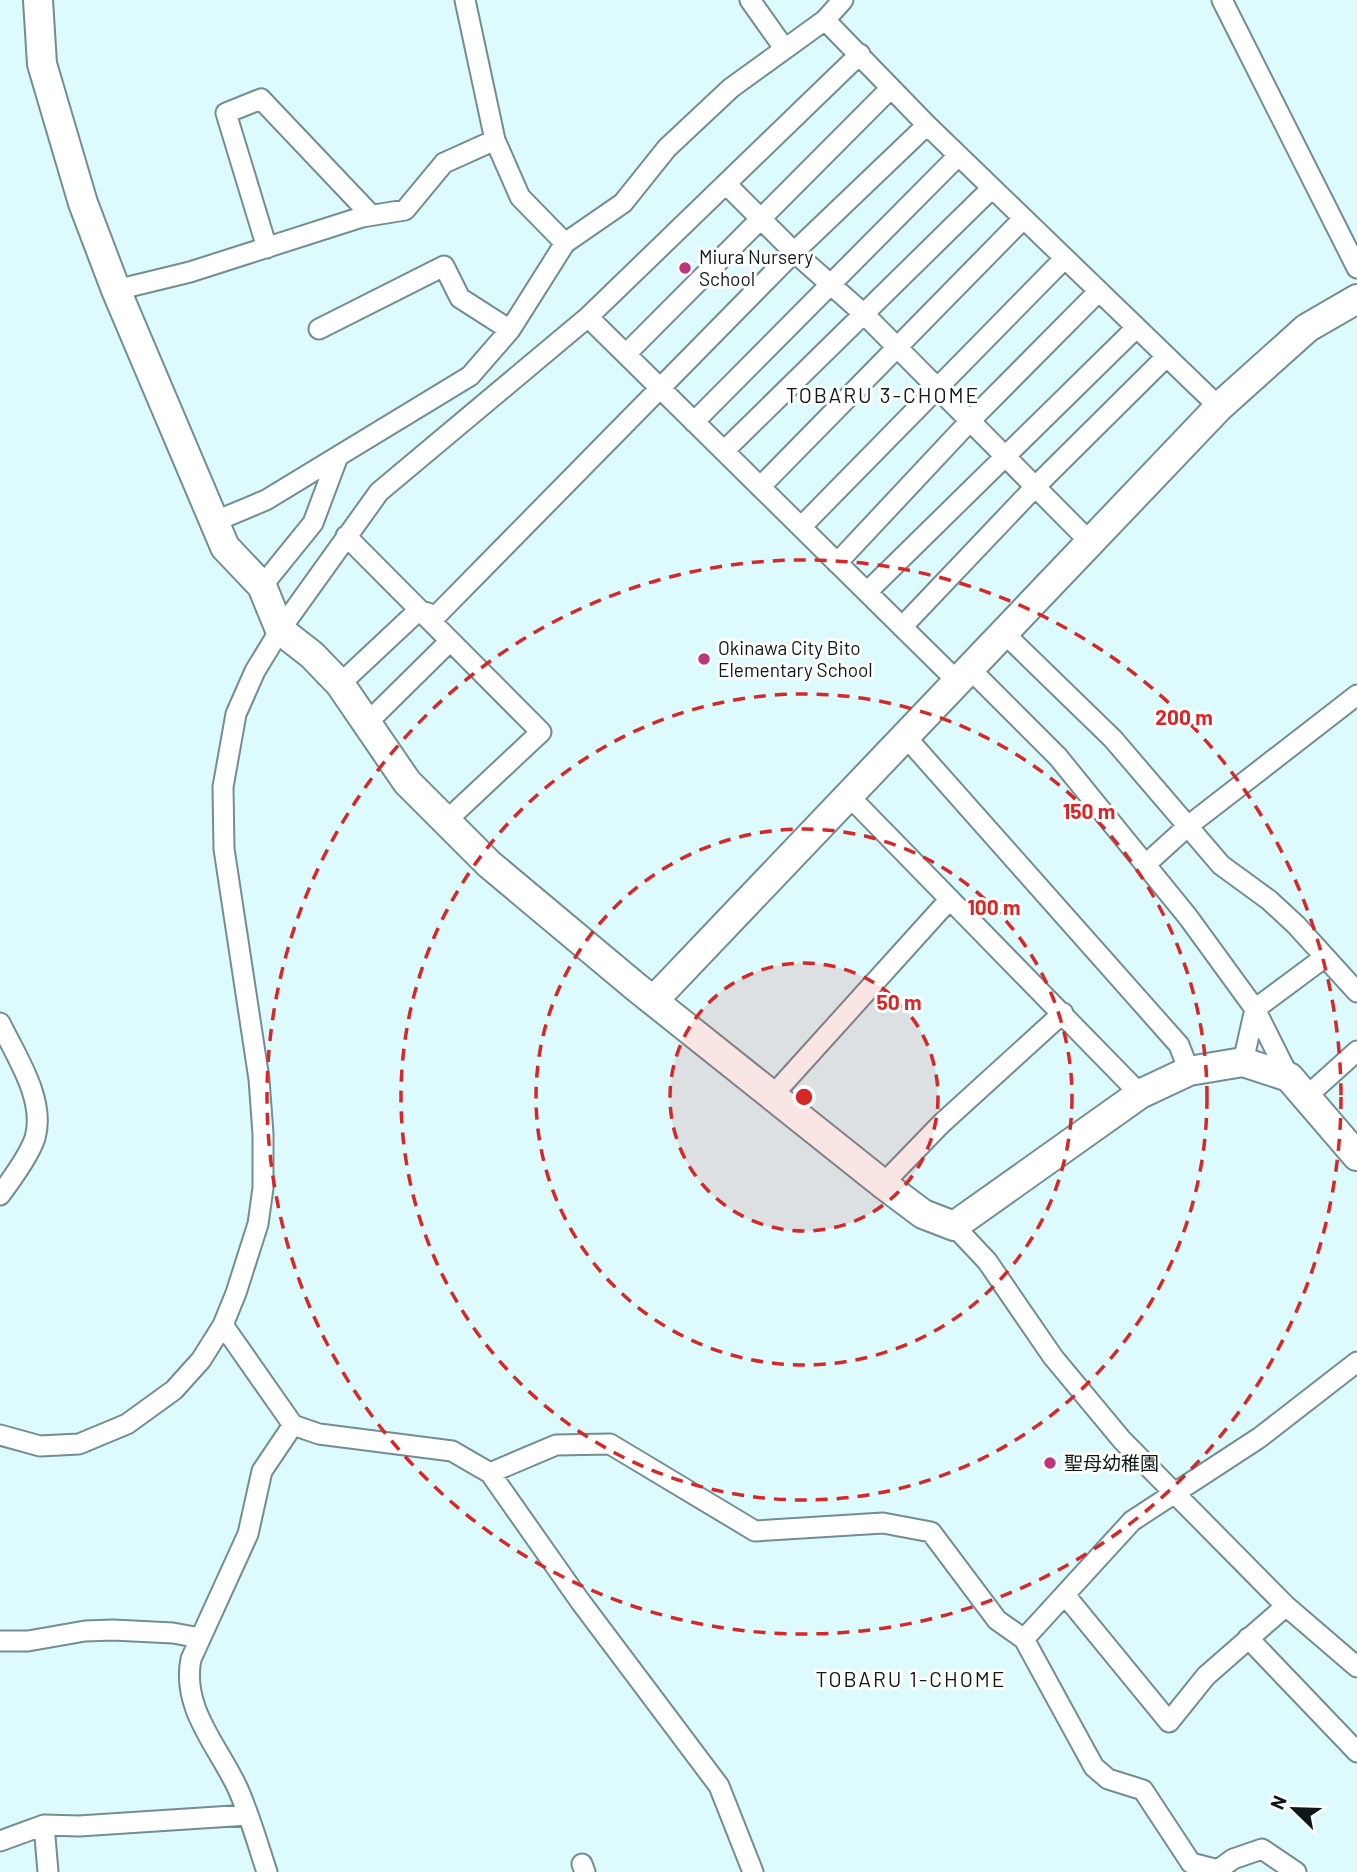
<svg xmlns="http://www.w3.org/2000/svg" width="1357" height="1872" font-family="Barlow,'Noto Sans JP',sans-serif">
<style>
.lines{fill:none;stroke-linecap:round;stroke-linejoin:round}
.street-casing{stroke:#738d90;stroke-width:23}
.secondary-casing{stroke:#738d90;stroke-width:32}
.street{stroke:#fff;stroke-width:19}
.secondary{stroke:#fff;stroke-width:28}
.ring{fill:none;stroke:#d62828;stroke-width:3.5;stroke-dasharray:12 9}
.poi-dot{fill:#bc377a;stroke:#fff;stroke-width:2.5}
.labels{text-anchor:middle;stroke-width:6;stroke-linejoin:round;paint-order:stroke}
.poi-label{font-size:19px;fill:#0e1819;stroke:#fff;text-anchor:start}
.neighbourhood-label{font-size:21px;letter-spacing:2px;fill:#0e1819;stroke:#fff}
.centre{fill:#d62828;stroke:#fff;stroke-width:3.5}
.ring-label{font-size:21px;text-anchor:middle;font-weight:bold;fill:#d62828;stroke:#fff;stroke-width:6;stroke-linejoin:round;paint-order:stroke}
</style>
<rect width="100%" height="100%" fill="#ddfafd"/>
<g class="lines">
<g class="street-casing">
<path id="street" d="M 465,0 L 495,140 L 520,197 L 565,243
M 750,0 L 784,48
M 1222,0 L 1357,268
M 825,20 L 927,125 L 1219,407
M 726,184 L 794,252 L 865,315 L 1091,543
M 267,248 L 226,113 L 261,99 L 371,215
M 116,290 L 190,272 L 362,217 L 405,210 L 444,163 L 495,140
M 588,317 L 957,681
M 319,329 L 444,266 L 460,298 L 510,330
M 626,354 L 891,88
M 694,422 L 958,156
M 724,451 L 992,188
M 760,487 L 1023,219
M 216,521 L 266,500 L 470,376 L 510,330 L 565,243 L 623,203 L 667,148 L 731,88 L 825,20 L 843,0
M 801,527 L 1064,259
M 346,536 L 541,732 L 445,822
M 837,563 L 969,422 L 1098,292
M 262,586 L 313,523 L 337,459
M 867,592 L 1136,328
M 902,627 L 1035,487 L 1166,357
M 1004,633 L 1113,739 L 1221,865 L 1269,900 L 1296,925 L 1357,992
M 969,668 L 1058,757 L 1188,917 L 1255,1009 L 1243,1062
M 340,684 L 419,610 L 436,616 L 794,252 L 927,125
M 366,724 L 450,641
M 905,736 L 1179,1045 L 1189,1071
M 849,796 L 1140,1094
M 1145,865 L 1188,826 L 1357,695
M 0,1023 C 16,1056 46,1100 35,1138 C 29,1156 12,1179 0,1195
M 1289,1077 L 1255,1009 L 1325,957
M 773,1095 L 950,899
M 1307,1096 L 1357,1051
M 883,1184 L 941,1124 L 1063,1013
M 954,1226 L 987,1261 L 1053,1357 L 1122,1440 L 1286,1606 L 1357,1667
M 223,1325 L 293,1425 L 319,1434 L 452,1451 L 490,1473 L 580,1601 L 719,1786 L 753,1872
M 0,1435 L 40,1446 L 79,1444 L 127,1424 L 174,1390 L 201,1360 L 223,1325 L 236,1293 L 258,1224 L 263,1188 L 263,1134 L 259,1079 L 224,849 L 223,787 L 236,714 L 255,671 L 280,630 L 379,492 L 588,317 L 860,54
M 490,1473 L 556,1445 L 610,1444 L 755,1531 L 883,1523 L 931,1532 L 997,1620 L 1024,1639 L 1094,1767 L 1108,1779 L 1143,1790 L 1191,1863 L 1218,1870 L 1233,1859 L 1262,1849 L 1296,1872
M 1065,1595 L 1169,1722 L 1206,1676 L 1286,1606
M 1248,1638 L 1357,1752
M 1024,1639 L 1132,1521 L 1259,1438 L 1357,1362
M 0,1641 L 28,1641 L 85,1631 L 113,1630 L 173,1633 L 200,1638
M 44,1825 L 48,1872
M 0,1841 L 44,1825 L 79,1826 L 248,1815
M 582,1864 L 585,1872
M 267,1872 C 258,1845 250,1816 238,1789 C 219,1747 181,1709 191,1659 L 248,1534 L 262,1471 L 293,1425"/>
</g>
<g class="secondary-casing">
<path id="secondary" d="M 38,0 L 42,64 L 83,203 L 116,290 L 225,547 L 262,586 L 280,630 L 312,655 L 340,684 L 407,782 L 489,864 L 636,987 L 883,1184 L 923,1214 L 954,1226 L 1140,1094 L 1189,1071 L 1243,1062 L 1289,1077 L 1357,1156
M 654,1000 L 1219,407 L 1307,328 L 1357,299"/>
</g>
<use href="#street" class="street"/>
<use href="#secondary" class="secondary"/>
</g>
<circle cx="804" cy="1097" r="134" fill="#d62828" fill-opacity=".12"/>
<g class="ring">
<circle cx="804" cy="1097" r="134"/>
<circle cx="804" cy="1097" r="268"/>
<circle cx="804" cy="1097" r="403"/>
<circle cx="804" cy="1097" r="537"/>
</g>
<g class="poi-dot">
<circle cx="685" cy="268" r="7"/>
<circle cx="704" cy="659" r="7"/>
<circle cx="1050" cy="1463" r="7"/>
</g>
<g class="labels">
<g class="poi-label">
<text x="699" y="264">Miura Nursery<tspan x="699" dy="22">School</tspan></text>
<text x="718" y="655">Okinawa City Bito<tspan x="718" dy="22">Elementary School</tspan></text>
<text x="1064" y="1470">聖母幼稚園</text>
</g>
<g class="neighbourhood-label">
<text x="883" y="403">TOBARU 3-CHOME</text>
<text x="911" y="1687">TOBARU 1-CHOME</text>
</g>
</g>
<circle cx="804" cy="1097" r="10" class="centre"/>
<g class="ring-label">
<text x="1184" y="725">200 m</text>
<text x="1089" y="819">150 m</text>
<text x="994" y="915">100 m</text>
<text x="899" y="1010">50 m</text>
</g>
<g transform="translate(1294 1809) rotate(293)" stroke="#ffffff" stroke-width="5" paint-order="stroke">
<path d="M0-5L12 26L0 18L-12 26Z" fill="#0e1819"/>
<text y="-10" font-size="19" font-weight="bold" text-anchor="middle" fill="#0e1819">N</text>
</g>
</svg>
